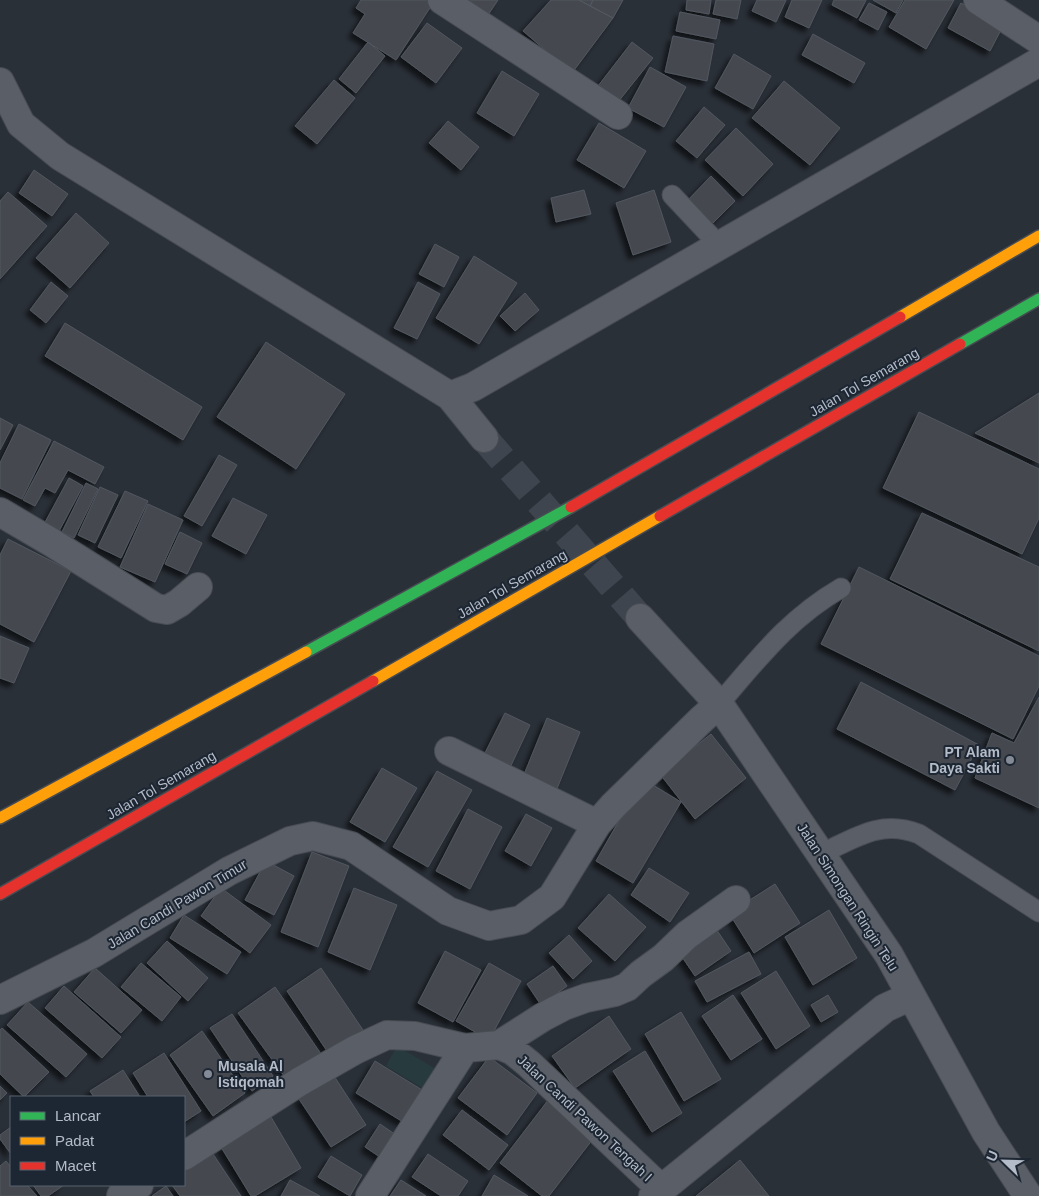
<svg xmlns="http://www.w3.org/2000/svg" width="1039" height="1196" font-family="Arial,sans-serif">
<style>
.green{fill:#273a3e}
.building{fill:#444950;stroke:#52575f;filter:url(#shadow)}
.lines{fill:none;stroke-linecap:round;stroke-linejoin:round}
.street-tunnel{stroke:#3f454e;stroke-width:28;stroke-dasharray:28 14;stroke-linecap:butt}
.lane-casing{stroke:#484c53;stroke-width:21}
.street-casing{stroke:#484c53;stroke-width:30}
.fast-casing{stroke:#474c53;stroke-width:14}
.slow-casing{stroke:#474c53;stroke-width:14}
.jam-casing{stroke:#474c53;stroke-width:14}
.lane{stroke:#5a5e66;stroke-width:19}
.street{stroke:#5a5e66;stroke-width:28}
.fast{stroke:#30b455;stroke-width:11}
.slow{stroke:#ff9f0a;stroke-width:11}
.jam{stroke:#e5322d;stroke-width:11}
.poi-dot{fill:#848b96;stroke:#1d2633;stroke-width:2}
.labels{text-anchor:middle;stroke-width:4;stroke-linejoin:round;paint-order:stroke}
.street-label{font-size:14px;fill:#b4bcc9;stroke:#1d2633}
.poi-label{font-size:14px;font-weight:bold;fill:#b4bcc9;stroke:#1d2633;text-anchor:end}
</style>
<defs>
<filter id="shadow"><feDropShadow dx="-4.5" dy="4.5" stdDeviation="2.5" flood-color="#0009"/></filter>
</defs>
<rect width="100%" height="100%" fill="#2a3038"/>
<path class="green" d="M 397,1046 L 441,1072 L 429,1092 L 386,1066 Z"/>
<path class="building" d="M 361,0 L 435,0 L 396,60 L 353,33 L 365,14 L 356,8 Z
M 465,0 L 498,0 L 486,18 Z
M 551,0 L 579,0 L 613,18 L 572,73 L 523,31 Z
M 579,0 L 593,0 L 590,6 Z
M 593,0 L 623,0 L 613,18 L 590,6 Z
M 687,0 L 711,0 L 709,14 L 686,10 Z
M 716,0 L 741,0 L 737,19 L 713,14 Z
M 757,0 L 786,0 L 776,22 L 752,11 Z
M 792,0 L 822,0 L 809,28 L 785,17 Z
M 834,0 L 866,0 L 857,18 L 832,5 Z
M 873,0 L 903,0 L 896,13 Z
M 905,0 L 954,0 L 926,49 L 889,27 Z
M 869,3 L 887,12 L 878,30 L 859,20 Z
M 961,3 L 1003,26 L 990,51 L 948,28 Z
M 680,12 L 720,20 L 716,39 L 676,31 Z
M 427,23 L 462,48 L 436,83 L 401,57 Z
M 813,34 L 865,63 L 854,83 L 802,55 Z
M 673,36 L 714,44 L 707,81 L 665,72 Z
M 368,42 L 385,56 L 356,93 L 339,79 Z
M 632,42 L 653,58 L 618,102 L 598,86 Z
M 734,54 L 771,76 L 753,109 L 715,88 Z
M 650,67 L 686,87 L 664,127 L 628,108 Z
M 502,71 L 539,94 L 514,136 L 477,113 Z
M 334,80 L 355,98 L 317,144 L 295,126 Z
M 784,81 L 840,128 L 810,165 L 752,118 Z
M 704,107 L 725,125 L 697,158 L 676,141 Z
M 448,121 L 479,147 L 461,170 L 429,143 Z
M 599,123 L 646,151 L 624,188 L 577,160 Z
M 736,128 L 773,164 L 743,196 L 705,160 Z
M 34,170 L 68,194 L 52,216 L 19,193 Z
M 711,176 L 735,201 L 712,224 L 688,200 Z
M 584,190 L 591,214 L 556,222 L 551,198 Z
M 654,190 L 671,242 L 633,255 L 616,203 Z
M 8,192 L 47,226 L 0,279 L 0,201 Z
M 76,213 L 109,243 L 70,288 L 36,258 Z
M 435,244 L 459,257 L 444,287 L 419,274 Z
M 474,256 L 517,283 L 479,344 L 436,318 Z
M 51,282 L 68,296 L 46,323 L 30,310 Z
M 418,282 L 440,294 L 417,339 L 394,328 Z
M 525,293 L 539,310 L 515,331 L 500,316 Z
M 65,323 L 202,407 L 183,440 L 45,356 Z
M 266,342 L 345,394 L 296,469 L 217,417 Z
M 1039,393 L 1039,463 L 975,433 Z
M 919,412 L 1039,469 L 1039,518 L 1022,554 L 883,488 Z
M 0,418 L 13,425 L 0,450 Z
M 19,424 L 51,440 L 22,499 L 0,488 L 0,463 Z
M 54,441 L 104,467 L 95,484 L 68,470 L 55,493 L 45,488 L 35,506 L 23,500 Z
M 219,455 L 237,465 L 202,526 L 184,516 Z
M 69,478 L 83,486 L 58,533 L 43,526 Z
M 86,483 L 98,489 L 74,538 L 62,532 Z
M 100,487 L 118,495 L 95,543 L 78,535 Z
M 125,491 L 148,501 L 121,558 L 98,547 Z
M 233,498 L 267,515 L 246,554 L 212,536 Z
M 148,504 L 183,520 L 155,582 L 120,567 Z
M 922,513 L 1039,567 L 1039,651 L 890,579 Z
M 180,532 L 202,543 L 187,574 L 165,564 Z
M 8,539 L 71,571 L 34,642 L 0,624 L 0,555 Z
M 859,567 L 1039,656 L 1039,686 L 1013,739 L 821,644 Z
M 0,636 L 29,648 L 14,683 L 0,678 Z
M 861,682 L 979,745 L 955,790 L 837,729 Z
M 1039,697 L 1039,808 L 975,778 L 992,733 L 1014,743 Z
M 505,713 L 530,725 L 508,772 L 482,759 Z
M 547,718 L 580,732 L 556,791 L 523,777 Z
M 711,734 L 746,778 L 695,819 L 660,774 Z
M 382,768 L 417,788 L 385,842 L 350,822 Z
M 437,771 L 472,790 L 428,867 L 393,847 Z
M 643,779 L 681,802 L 633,883 L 596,861 Z
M 468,809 L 502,827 L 470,889 L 436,871 Z
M 526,814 L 552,828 L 531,866 L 505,851 Z
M 312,852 L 349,866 L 318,947 L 281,932 Z
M 266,861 L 294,876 L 274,915 L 245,900 Z
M 649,868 L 689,893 L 670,922 L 631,895 Z
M 775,884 L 800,923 L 754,953 L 729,913 Z
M 221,888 L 271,925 L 250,953 L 201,916 Z
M 354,888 L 397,905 L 370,970 L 328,952 Z
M 609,894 L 646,927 L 615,961 L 578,928 Z
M 829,910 L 857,958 L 813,985 L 785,937 Z
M 184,915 L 241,952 L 227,974 L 170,938 Z
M 714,926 L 731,951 L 695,976 L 678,951 Z
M 569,935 L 592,961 L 573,979 L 549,953 Z
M 167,941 L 208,978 L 188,1001 L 147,963 Z
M 445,951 L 481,970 L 453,1022 L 418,1003 Z
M 749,952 L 761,974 L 707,1002 L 695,981 Z
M 141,963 L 181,997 L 162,1021 L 121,987 Z
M 489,963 L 521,981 L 489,1040 L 456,1021 Z
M 553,966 L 567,986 L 541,1005 L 527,984 Z
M 95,968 L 142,1010 L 121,1033 L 74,992 Z
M 321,968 L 363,1030 L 329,1054 L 287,991 Z
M 776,971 L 810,1026 L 776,1049 L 741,993 Z
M 64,986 L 121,1037 L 102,1058 L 45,1008 Z
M 275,987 L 321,1054 L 287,1080 L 238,1013 Z
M 733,995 L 762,1039 L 731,1060 L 702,1016 Z
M 828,995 L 838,1012 L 821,1022 L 811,1005 Z
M 28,1002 L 87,1054 L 66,1077 L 7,1025 Z
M 681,1012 L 721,1079 L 684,1101 L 645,1034 Z
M 232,1014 L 273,1076 L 252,1091 L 210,1028 Z
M 609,1016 L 631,1049 L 575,1088 L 552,1056 Z
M 2,1028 L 49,1072 L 24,1097 L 0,1074 L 0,1030 Z
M 202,1031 L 245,1093 L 213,1116 L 170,1055 Z
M 645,1051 L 682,1113 L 652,1132 L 613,1071 Z
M 164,1053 L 201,1111 L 184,1122 L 184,1097 L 148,1097 L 133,1073 Z
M 489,1057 L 537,1093 L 507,1135 L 458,1098 Z
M 375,1061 L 427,1093 L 408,1125 L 356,1093 Z
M 123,1070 L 140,1097 L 94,1097 L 90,1091 Z
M 334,1076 L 366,1125 L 331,1147 L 299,1099 Z
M 0,1086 L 7,1093 L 0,1100 Z
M 549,1099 L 596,1135 L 549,1196 L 542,1196 L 500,1163 Z
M 462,1110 L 508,1145 L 489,1170 L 443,1135 Z
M 271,1117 L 301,1168 L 255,1196 L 251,1196 L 221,1147 Z
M 380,1124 L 399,1137 L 383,1159 L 365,1147 Z
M 11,1127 L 11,1154 L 0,1139 L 0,1135 Z
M 211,1151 L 241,1196 L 180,1196 L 172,1185 L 184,1185 L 184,1169 Z
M 428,1154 L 468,1181 L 458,1196 L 441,1196 L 412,1177 Z
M 331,1156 L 362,1175 L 350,1196 L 318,1177 Z
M 740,1160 L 769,1196 L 696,1196 Z
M 6,1161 L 11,1167 L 11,1185 L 27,1185 L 37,1196 L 0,1196 L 0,1166 Z
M 494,1175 L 528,1196 L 482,1196 Z
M 290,1180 L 320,1196 L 281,1196 Z
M 401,1180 L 426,1196 L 390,1196 Z
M 33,1185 L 64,1185 L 48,1196 L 41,1196 Z
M 166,1186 L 173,1196 L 152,1196 Z"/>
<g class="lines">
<path class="street-tunnel" d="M 484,438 L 640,618"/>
<g class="lane-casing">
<path id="lane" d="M 672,195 L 719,245
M 719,704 C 759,658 788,619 841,588
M 821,854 C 855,838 880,819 919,834 L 1039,912"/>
</g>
<g class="street-casing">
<path id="street" d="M 442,0 L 618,115
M 978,0 L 1039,40
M 0,82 L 21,124 L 60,156 L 450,396 L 484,438
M 450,396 L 473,387 L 1039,62
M 0,512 L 51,542 L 156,608 L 167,610 L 179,603 L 198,587
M 640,618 L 719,704 L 889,955 L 986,1132 L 1028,1196
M 449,751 L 597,824
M 0,1000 L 94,953 L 229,871 L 290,841 L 313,836 L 351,846 L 448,911 L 489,926 L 521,920 L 552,897 L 597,824 L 613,806 L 702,719 L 719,704
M 499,1045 L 543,1017 L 564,1006 L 586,998 L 615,992 L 627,987 L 641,974 L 663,958 L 687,935 L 736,900
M 184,1156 L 299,1082 L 355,1050 L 387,1035 L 415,1036 L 465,1048 L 499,1045 L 513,1051 L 529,1064 L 661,1189
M 121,1196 L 139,1185
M 370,1196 L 465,1048
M 653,1196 L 885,1008 L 911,996"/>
</g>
<g class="fast-casing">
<path id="fast" d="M 960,344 L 1039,299
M 306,652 L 571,507"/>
</g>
<g class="slow-casing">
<path id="slow" d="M 900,317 L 1039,236
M 373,681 L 660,516
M 0,818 L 306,652"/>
</g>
<g class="jam-casing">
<path id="jam" d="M 571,507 L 900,317
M 660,516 L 960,344
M 0,894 L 373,681"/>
</g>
<use href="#lane" class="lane"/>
<use href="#street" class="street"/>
<use href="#fast" class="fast"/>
<use href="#slow" class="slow"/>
<use href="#jam" class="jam"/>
</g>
<g class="poi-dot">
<circle cx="1010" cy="760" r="5"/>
<circle cx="208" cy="1074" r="5"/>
</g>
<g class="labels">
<g class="street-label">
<text transform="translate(864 382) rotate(-30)" y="5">Jalan Tol Semarang</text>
<text transform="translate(512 584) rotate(-30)" y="5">Jalan Tol Semarang</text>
<text transform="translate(161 785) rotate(-30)" y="5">Jalan Tol Semarang</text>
<text transform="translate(848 897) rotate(57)" y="5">Jalan Simongan Ringin Telu</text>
<text transform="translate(177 904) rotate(-31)" y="5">Jalan Candi Pawon Timur</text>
<text transform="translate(585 1118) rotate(43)" y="5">Jalan Candi Pawon Tengah I</text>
</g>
<g class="poi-label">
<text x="1000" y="757">PT Alam<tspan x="1000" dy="16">Daya Sakti</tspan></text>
<text x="218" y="1071" text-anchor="start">Musala Al<tspan x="218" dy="16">Istiqomah</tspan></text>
</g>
</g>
<rect x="10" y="1096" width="175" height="90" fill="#1d2633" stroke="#59626f"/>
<rect x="20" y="1112" width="25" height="8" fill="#30b455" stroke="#59626f"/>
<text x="55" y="1121" font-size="15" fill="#b4bcc9">Lancar</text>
<rect x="20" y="1137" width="25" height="8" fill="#ff9f0a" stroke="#59626f"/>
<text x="55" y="1146" font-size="15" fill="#b4bcc9">Padat</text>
<rect x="20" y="1162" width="25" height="8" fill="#e5322d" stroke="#59626f"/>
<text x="55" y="1171" font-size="15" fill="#b4bcc9">Macet</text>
<g transform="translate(1004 1161) rotate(293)" stroke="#1d2633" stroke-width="4" paint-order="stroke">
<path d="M0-4L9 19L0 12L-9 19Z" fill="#b4bcc9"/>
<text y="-8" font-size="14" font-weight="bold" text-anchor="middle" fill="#b4bcc9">U</text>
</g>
</svg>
